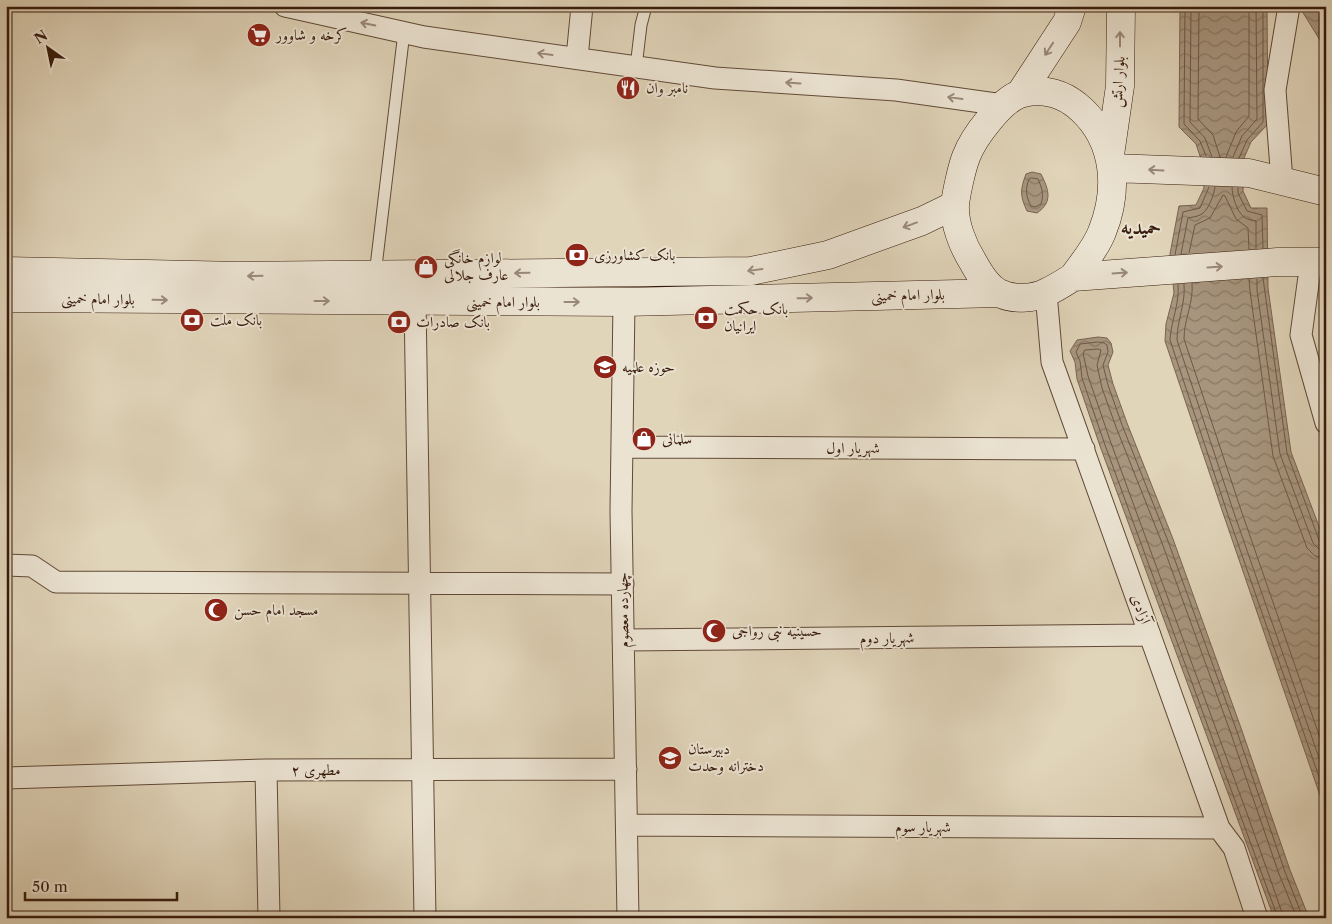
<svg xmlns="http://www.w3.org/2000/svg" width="1332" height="924" font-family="'Libre Caslon Text',Amiri,serif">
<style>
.water{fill:url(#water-waves);stroke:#7a6450}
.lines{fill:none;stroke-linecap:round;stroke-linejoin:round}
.shore{stroke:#6f5845;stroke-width:1}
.service-casing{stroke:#614937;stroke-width:13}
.minor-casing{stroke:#614937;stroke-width:23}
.secondary-casing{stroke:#371b0c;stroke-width:29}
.service{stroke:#ebe3d2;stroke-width:11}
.minor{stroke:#ebe3d2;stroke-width:21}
.secondary{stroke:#ebe3d2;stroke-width:28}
.oneway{stroke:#9a8979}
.labels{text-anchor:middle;stroke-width:4;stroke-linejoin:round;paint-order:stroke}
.poi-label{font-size:15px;fill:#371b0c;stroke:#ebe3d2;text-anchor:start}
.street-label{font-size:15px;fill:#371b0c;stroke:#ebe3d2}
.district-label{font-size:20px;font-weight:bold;fill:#371b0c;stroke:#ebe3d2}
</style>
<defs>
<pattern id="water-waves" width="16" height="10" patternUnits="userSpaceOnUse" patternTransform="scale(1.25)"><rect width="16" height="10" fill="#a7957e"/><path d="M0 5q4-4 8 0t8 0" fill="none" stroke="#897966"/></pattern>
</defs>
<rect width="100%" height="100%" fill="#e0d4b9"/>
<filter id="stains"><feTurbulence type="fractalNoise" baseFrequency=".004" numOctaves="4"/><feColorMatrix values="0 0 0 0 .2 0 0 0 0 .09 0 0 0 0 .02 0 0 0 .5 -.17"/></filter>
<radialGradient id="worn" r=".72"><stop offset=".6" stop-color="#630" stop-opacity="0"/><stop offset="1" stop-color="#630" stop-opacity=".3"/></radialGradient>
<path class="water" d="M 1180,6 L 1267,6 L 1268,124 L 1251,142 L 1244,158 L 1243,191 L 1251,208 L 1267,208 L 1268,288 L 1291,452 L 1326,545 L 1326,813 L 1224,516 L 1165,341 L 1166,324 L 1174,293 L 1170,254 L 1179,206 L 1196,205 L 1204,188 L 1201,159 L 1196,144 L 1179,127 Z
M 1300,6 L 1326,6 L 1326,50 L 1302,11 Z
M 1032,172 L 1041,174 C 1049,190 1053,202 1037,213 L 1027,211 C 1020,196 1020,190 1026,174 Z
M 1098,337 L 1107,338 L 1111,343 L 1113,352 L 1108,365 L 1113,384 L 1127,423 L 1173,539 L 1241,728 L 1290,870 L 1309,918 L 1274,918 L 1100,446 L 1077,379 L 1075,362 L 1070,351 L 1077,340 Z"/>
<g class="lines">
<path class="shore" d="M 1185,6 L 1184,124 L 1200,141 L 1206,156
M 1191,6 L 1190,122 L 1205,138 L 1212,157
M 1199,6 L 1198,119 L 1213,135 L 1220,157
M 1226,157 L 1236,132 L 1249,116 L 1249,6
M 1233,157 L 1242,136 L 1257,119 L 1256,6
M 1239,158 L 1247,140 L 1263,122 L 1263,6
M 1032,178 L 1038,179 C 1042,188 1044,194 1041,204 L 1035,207 L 1031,206 C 1026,197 1025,189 1029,179 Z
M 1232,187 C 1232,196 1237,212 1244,217 C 1248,220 1252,220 1256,221 L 1256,249
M 1238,188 L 1238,193 L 1247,211 L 1262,215 L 1263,248
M 1189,253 L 1195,225 L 1210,218 L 1223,195 L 1225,196 L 1236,219 L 1248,228 L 1249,249
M 1181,254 L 1188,218 C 1192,217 1196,217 1200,215 C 1208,212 1214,195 1215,187
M 1175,255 L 1183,212 L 1200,208 L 1209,187
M 1263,278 L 1287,453 L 1319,540 L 1322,543 L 1326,544
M 1249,279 L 1250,291 L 1273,456 L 1307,548 L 1315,556 L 1326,558
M 1257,279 L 1257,290 L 1280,454 L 1313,543 L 1318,548 L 1326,550
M 1192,283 C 1194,302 1184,319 1184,339 L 1241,510 L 1326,755
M 1178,284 C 1180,303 1171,321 1170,340 L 1228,515 L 1326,797
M 1184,284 C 1186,303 1177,320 1177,340 L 1234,513 L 1326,778
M 1278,918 L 1105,445 L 1082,378 L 1080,361 L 1076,352 L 1080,344 L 1098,342 L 1104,343 L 1107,345 L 1108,352 L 1103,365 L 1108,385 L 1122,425 L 1168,541 L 1236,729 L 1285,872 L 1303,918
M 1284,918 L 1249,819 L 1111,443 L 1088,376 L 1083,353 L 1085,350 L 1098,349 L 1101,350 L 1097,365 L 1102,388 L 1116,427 L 1162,543 L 1230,731 L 1279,874 L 1297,918"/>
<g class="service-casing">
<path id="service" d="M 636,67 L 641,25 L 646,6
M 375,275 L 404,32"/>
</g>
<g class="minor-casing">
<path id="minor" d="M 285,6 L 424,37 L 715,78 L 896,90 L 1003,105
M 577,58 L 582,6
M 1282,181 L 1275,90 L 1289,6
M 1311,262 L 1301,335 L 1326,423
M 1046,293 L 1052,362 L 1219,828 L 1234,848 L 1257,918
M 415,302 L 425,918
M 624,302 L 621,511 L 628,918
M 623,447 L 1084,449
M 6,565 L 32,566 L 56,582 L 623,584
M 623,640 L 1150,635
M 266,770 L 269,918
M 6,778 L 266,770 L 626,769
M 627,825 L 1219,828"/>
</g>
<g class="secondary-casing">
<path id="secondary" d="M 1020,94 L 1067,22 L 1072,6
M 1110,155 L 1120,86 L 1121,6
M 1112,168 L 1249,173 L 1326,192
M 6,271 L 241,276 L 751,271 L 828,255 L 922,221 L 955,205
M 1073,277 C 1083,263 1096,248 1102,232 C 1119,190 1116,142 1082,110 C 1065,94 1045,88 1023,93 C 1002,98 973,138 966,157 C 962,167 956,194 955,205 C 954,224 963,246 973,262 C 979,273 987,287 999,293 C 1013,300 1034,299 1047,292 C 1056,288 1065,282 1073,277 L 1278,262 L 1326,262
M 6,298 L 624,302 L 999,293"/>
</g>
<use href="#service" class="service"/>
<use href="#minor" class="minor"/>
<use href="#secondary" class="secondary"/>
</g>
<defs><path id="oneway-shaft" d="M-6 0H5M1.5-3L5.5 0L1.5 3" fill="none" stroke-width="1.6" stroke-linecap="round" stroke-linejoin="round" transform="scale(1.25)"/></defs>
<g class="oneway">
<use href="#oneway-shaft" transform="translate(368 24) rotate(-168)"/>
<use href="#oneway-shaft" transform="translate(1120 39) rotate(-90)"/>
<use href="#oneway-shaft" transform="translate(1049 49) rotate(123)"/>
<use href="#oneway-shaft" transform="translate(545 54) rotate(-172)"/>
<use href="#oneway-shaft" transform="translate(793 83) rotate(-176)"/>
<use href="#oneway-shaft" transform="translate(955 98) rotate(-172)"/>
<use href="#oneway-shaft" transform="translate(1156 170) rotate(-177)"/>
<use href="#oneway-shaft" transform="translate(910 225) rotate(160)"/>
<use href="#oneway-shaft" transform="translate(1215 267) rotate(-4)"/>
<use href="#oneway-shaft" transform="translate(755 270) rotate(172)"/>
<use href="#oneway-shaft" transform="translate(522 273) rotate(179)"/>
<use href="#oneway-shaft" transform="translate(1120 273) rotate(-4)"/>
<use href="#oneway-shaft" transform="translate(255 276) rotate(179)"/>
<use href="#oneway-shaft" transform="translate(805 298) rotate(-1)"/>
<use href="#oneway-shaft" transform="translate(160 300) rotate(1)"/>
<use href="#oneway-shaft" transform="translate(322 301)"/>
<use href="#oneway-shaft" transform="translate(572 302)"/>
</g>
<defs>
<g id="supermarket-disc" transform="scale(1.25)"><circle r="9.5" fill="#8f2418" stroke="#ebe3d2"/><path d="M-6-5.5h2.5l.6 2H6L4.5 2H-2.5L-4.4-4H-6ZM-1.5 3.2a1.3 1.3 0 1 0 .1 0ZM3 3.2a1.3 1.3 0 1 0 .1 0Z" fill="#fff"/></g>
<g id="restaurant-disc" transform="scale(1.25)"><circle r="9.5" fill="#8f2418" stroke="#ebe3d2"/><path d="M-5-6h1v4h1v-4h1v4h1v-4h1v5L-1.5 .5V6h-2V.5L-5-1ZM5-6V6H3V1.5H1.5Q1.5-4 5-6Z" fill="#fff"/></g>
<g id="bank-disc" transform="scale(1.25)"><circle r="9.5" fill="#8f2418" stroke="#ebe3d2"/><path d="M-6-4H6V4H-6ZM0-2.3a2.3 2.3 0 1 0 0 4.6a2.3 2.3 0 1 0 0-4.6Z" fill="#fff"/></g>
<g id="shop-disc" transform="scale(1.25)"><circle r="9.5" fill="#8f2418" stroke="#ebe3d2"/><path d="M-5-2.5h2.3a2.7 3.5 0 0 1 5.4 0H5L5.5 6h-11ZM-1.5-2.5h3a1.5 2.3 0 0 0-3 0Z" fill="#fff"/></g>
<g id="university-disc" transform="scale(1.25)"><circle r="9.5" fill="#8f2418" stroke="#ebe3d2"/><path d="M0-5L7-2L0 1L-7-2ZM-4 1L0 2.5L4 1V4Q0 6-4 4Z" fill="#fff"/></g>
<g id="mosque-disc" transform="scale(1.25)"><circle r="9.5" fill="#8f2418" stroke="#ebe3d2"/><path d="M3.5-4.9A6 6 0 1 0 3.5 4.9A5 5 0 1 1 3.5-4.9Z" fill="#fff"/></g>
<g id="school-disc" transform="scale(1.25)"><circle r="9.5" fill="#8f2418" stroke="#ebe3d2"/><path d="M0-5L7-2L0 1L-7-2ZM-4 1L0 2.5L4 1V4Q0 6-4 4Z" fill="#fff"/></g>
</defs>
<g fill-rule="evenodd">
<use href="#supermarket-disc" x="259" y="35"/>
<use href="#restaurant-disc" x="628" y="88"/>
<use href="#bank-disc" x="577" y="255"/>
<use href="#shop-disc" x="426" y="267"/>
<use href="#bank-disc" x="706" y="318"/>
<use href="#bank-disc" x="192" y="320"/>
<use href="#bank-disc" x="399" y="322"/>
<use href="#university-disc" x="605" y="367"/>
<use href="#shop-disc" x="644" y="439"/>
<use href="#mosque-disc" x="216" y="610"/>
<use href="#mosque-disc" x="714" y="631"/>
<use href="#school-disc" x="670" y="758"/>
</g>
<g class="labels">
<g class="poi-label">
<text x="276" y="40">کرخه و شاوور</text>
<text x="646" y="93">نامبر وان</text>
<text x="594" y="260">بانک کشاورزی</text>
<text x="444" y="263">لوازم خانگی<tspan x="444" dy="17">عارف جلالی</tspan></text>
<text x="724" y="314">بانک حکمت<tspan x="724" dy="17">ایرانیان</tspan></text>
<text x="210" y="325">بانک ملت</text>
<text x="416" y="327">بانک صادرات</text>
<text x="622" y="372">حوزه علمیه</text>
<text x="662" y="444">سلمانی</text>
<text x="234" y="615">مسجد امام حسن</text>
<text x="732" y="636">حسینیه نبی رواجی</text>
<text x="688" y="754">دبیرستان<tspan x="688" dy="17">دخترانه وحدت</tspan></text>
</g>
<g class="street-label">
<text transform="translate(1118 82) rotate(-86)" y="5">بلوار ارتش</text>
<text transform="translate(908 295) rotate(-1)" y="5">بلوار امام خمینی</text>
<text transform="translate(98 299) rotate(1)" y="5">بلوار امام خمینی</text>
<text x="503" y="307">بلوار امام خمینی</text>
<text x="853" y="453">شهریار اول</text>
<text transform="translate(1141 609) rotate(70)" y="5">آزادی</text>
<text transform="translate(623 610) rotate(-91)" y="5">چهارده معصوم</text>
<text transform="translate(887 638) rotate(-1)" y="5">شهریار دوم</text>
<text x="316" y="775">مطهری ۲</text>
<text x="923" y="832">شهریار سوم</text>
</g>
<g class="district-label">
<text x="1141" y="234">حمیدیه</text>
</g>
</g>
<rect width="1332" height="924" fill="none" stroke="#e0d4b9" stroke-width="25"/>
<rect x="8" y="8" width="1317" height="909" fill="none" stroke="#371b0c" stroke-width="2.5"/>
<rect x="12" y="12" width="1307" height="899" fill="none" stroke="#371b0c"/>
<g transform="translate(48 48) rotate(327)" stroke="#ebe3d2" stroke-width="4" paint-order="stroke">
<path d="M0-4L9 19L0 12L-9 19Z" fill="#371b0c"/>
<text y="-8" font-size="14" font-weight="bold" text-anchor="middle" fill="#371b0c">N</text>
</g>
<path d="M25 892v8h152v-8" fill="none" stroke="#371b0c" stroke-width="2.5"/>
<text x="32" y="892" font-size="15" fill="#371b0c" stroke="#ebe3d2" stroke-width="4" paint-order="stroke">50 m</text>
<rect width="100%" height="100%" filter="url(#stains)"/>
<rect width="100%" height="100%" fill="url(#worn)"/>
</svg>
